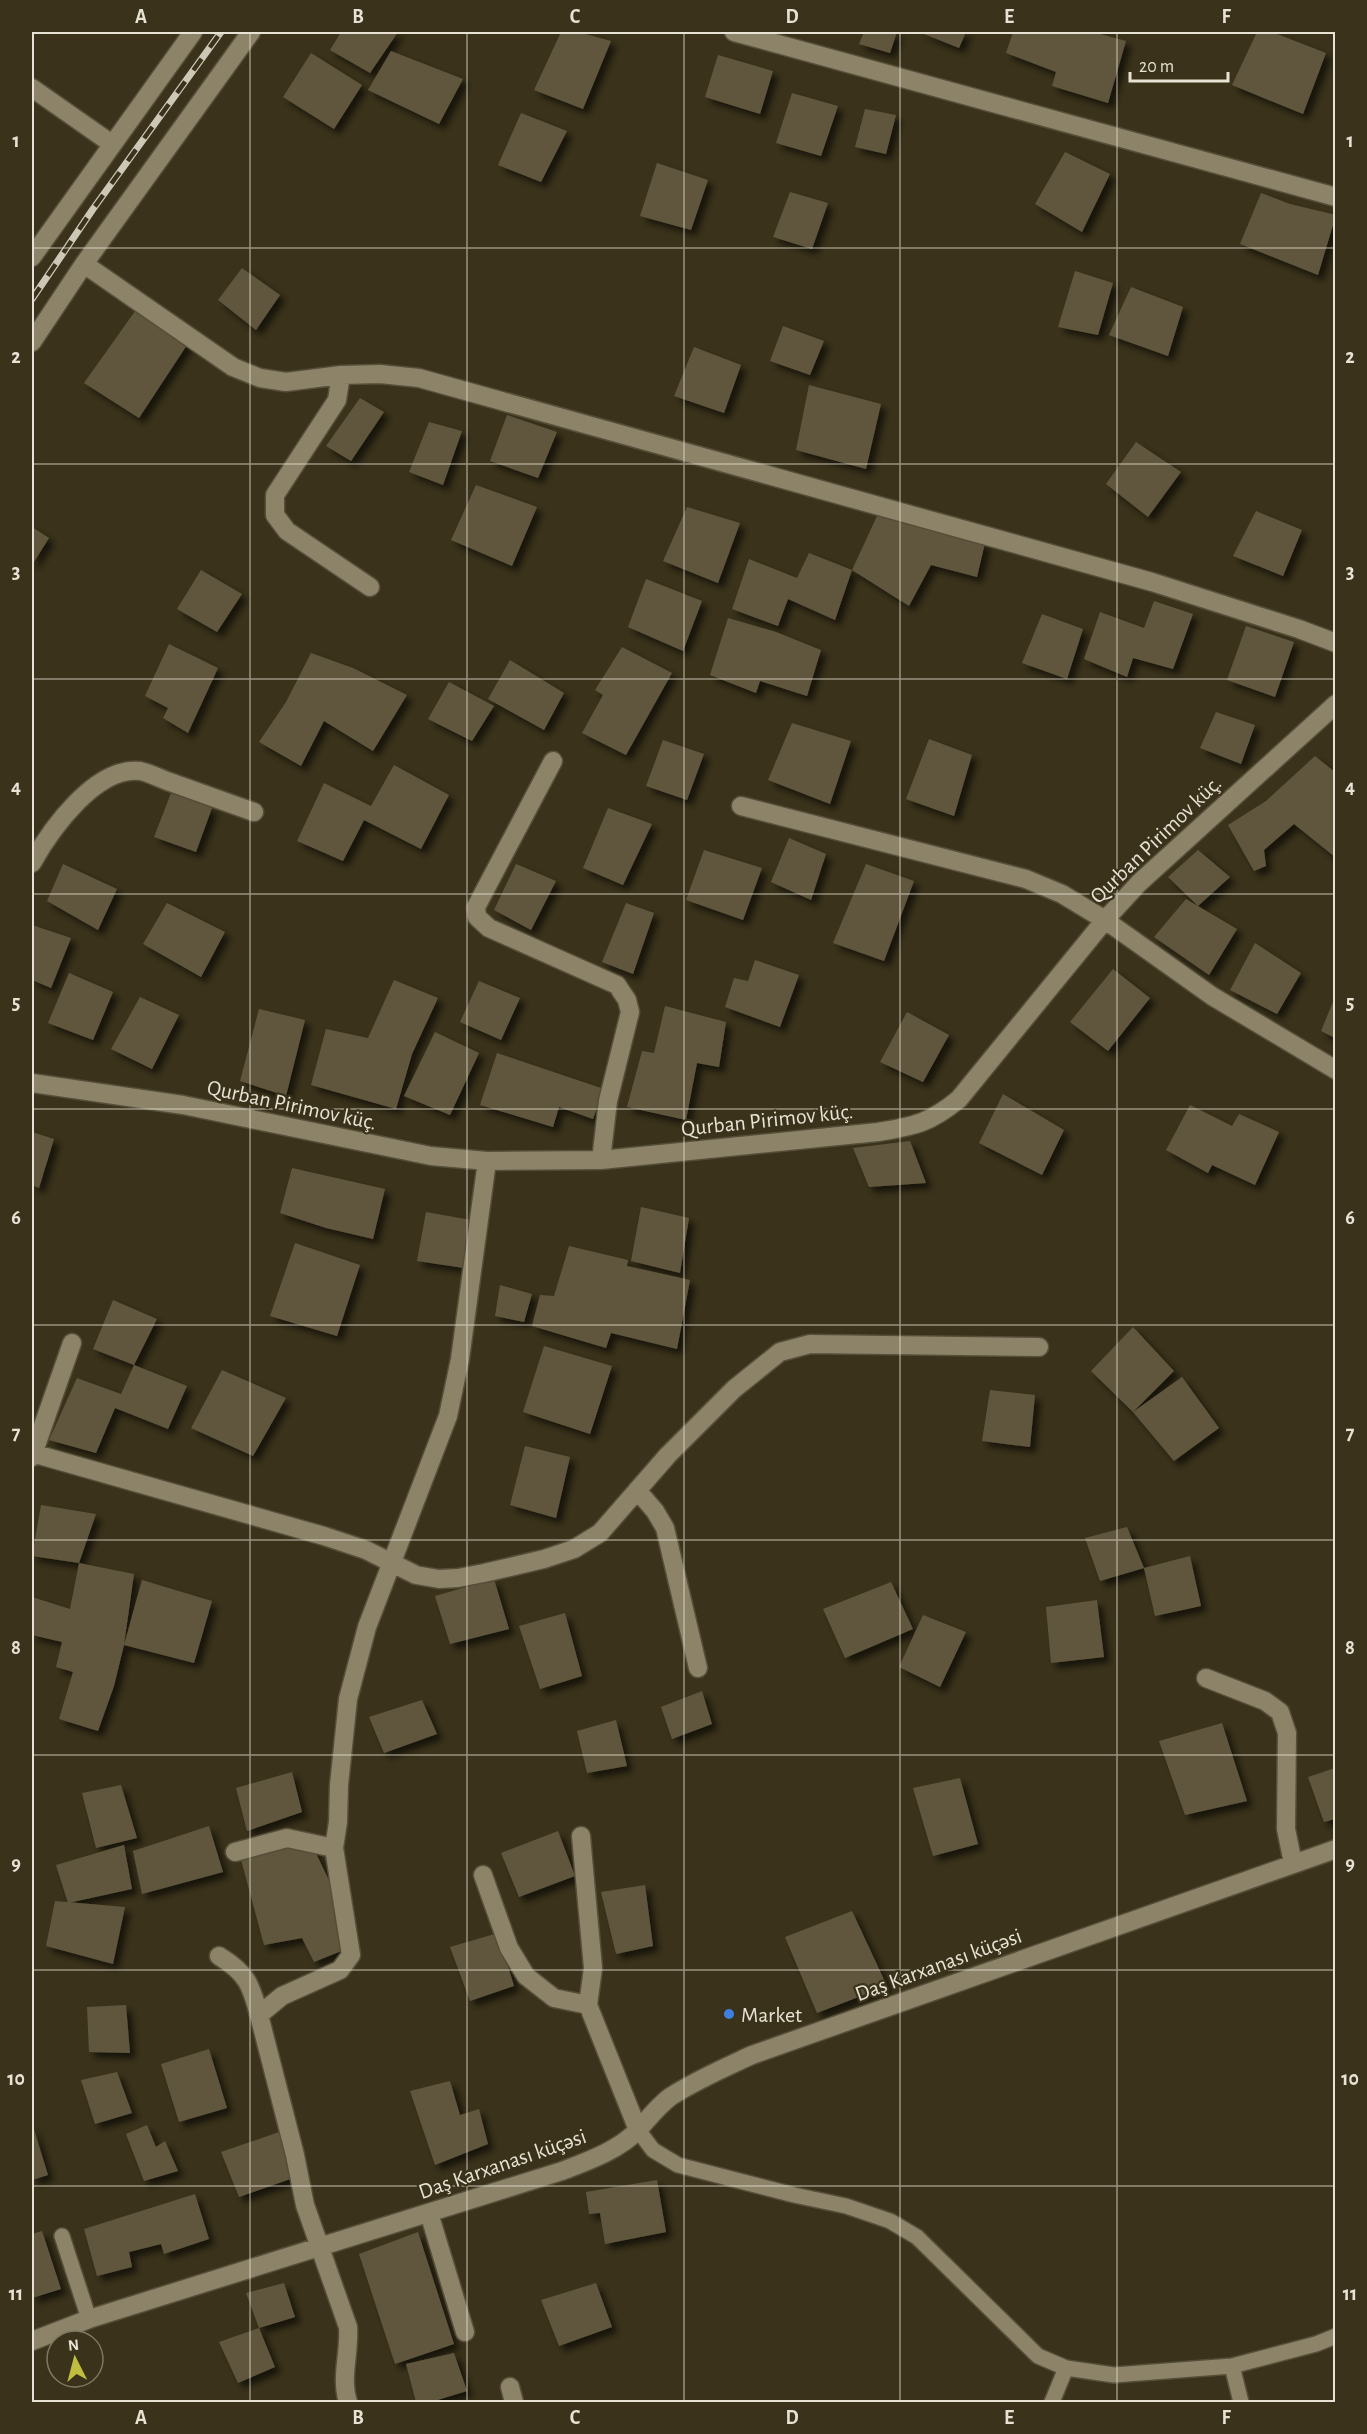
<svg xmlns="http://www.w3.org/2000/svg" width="1367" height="2434" font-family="'Alegreya Sans',sans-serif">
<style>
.building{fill:#5f573e;filter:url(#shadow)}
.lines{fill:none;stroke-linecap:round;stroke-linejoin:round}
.lane-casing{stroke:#554e39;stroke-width:18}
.street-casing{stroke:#554e39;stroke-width:21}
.lane{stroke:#8c8368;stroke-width:15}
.street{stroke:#8c8368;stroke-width:18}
.rail-casing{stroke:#cdc7b8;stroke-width:7}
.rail{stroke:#3a321a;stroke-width:4.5;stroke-dasharray:14;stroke-linecap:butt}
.grid{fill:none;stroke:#e7e2d4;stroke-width:1.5;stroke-opacity:0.55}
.shop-dot{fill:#3f7fe0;stroke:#3a321a;stroke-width:2}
.labels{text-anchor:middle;stroke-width:4.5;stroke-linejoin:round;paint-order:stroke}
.street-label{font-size:22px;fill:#e7e2d4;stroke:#3a321a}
.poi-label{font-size:22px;fill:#e7e2d4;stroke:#3a321a;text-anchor:start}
.neatline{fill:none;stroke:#e7e2d4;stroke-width:2}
.grid-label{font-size:20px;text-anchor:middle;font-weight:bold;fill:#e7e2d4}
</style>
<defs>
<filter id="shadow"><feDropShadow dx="5.5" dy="5.5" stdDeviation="3" flood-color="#0009"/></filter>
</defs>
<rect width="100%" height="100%" fill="#3a321a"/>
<path class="building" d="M 341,32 L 398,32 L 370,73 L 330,50 Z
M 561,32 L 578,32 L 611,41 L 583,109 L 534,90 Z
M 864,32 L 897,32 L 890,53 L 859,44 Z
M 919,32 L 966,32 L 959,48 Z
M 1013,32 L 1093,32 L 1126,41 L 1108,103 L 1052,86 L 1056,72 L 1006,53 Z
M 1257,32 L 1272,32 L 1326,53 L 1303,114 L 1232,85 Z
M 391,51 L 463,79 L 439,124 L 368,90 Z
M 311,53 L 362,85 L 334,129 L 283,97 Z
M 718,55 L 773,71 L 760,114 L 705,97 Z
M 792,93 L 838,106 L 821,156 L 776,143 Z
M 865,109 L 896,115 L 886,154 L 855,147 Z
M 521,113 L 567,131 L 541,182 L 498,165 Z
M 1065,152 L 1110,174 L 1082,232 L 1035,204 Z
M 657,163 L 708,180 L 691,230 L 640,216 Z
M 790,192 L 828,203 L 812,249 L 773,237 Z
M 1261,193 L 1290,204 L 1336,215 L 1318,275 L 1240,244 Z
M 242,268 L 280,295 L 256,330 L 218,300 Z
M 1075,271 L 1113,283 L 1098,335 L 1058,327 Z
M 1131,287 L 1183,307 L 1168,356 L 1109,335 Z
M 138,307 L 189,342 L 139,418 L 84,383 Z
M 783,326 L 824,341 L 810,375 L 770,361 Z
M 694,347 L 741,365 L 724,413 L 674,396 Z
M 809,385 L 881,404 L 866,469 L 796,450 Z
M 360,398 L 384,412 L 351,461 L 326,446 Z
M 507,415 L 557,432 L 538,478 L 490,461 Z
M 429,422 L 462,431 L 443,485 L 409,472 Z
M 1136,442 L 1181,472 L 1148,517 L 1106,484 Z
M 476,485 L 537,507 L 512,566 L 451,540 Z
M 687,507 L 740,523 L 718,583 L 663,561 Z
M 1256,511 L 1302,530 L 1283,576 L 1233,556 Z
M 878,514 L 985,543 L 977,577 L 931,565 L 909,606 L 852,570 L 835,620 L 788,599 L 778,626 L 732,609 L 749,559 L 797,578 L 809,553 L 852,570 Z
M 32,527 L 49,538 L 32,565 Z
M 201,570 L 242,594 L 217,632 L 177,609 Z
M 646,579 L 702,601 L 683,651 L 628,627 Z
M 1154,601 L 1193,614 L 1173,669 L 1133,658 L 1127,677 L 1084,659 L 1100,612 L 1144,628 Z
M 1042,614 L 1083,629 L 1067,679 L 1022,663 Z
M 728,618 L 776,632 L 821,650 L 807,696 L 760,681 L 756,693 L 710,675 Z
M 1246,626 L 1294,642 L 1275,697 L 1227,680 Z
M 169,644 L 218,668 L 188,733 L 163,718 L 168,708 L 145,696 Z
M 622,647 L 672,673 L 626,755 L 582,733 L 603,695 L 595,690 Z
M 311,653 L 353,668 L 407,695 L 373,751 L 324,721 L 301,766 L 259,742 L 286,702 Z
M 510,660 L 564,693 L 544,730 L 488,699 Z
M 449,682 L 494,706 L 472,741 L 428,719 Z
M 1216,712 L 1255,725 L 1241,764 L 1200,748 Z
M 792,723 L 851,741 L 830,804 L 768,780 Z
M 929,739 L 972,755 L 954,816 L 906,799 Z
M 663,740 L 704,754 L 687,800 L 646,786 Z
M 1315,756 L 1335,772 L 1335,857 L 1294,824 L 1264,850 L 1266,866 L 1254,871 L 1228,825 L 1266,801 Z
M 394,765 L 449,795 L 421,849 L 364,820 L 343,861 L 297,841 L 324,783 L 371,806 Z
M 171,793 L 212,808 L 196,852 L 154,837 Z
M 608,808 L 652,824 L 623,885 L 583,868 Z
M 789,838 L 826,854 L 811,900 L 771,882 Z
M 704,850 L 762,868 L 743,920 L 686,900 Z
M 1198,850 L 1230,877 L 1198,906 L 1168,877 Z
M 63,864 L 117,889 L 98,930 L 47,901 Z
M 516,864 L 556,881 L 531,930 L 494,910 Z
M 866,864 L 914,881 L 884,961 L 833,943 Z
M 1186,899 L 1237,929 L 1209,975 L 1154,937 Z
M 167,903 L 225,932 L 201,977 L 143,944 Z
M 626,903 L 654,913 L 633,974 L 602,962 Z
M 32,925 L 71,938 L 51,988 L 32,980 Z
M 1255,943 L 1301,973 L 1277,1014 L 1230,990 Z
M 755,960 L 799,975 L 780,1027 L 725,1007 L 734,978 L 748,981 Z
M 1113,969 L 1150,998 L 1108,1051 L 1070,1022 Z
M 69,973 L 113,992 L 93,1040 L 48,1023 Z
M 394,980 L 438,998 L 412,1054 L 396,1109 L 311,1085 L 326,1029 L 368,1038 Z
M 479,981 L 520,998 L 501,1040 L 460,1022 Z
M 140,997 L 179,1015 L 152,1069 L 111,1049 Z
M 1335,997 L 1335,1038 L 1321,1031 Z
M 665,1006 L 726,1022 L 719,1067 L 697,1063 L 686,1120 L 627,1107 L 642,1051 L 654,1053 Z
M 259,1009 L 305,1020 L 286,1096 L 240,1081 Z
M 907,1012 L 949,1035 L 923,1082 L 880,1062 Z
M 435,1032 L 479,1053 L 450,1115 L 404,1096 Z
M 497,1053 L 604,1089 L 593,1119 L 559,1107 L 553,1127 L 480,1105 Z
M 1003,1094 L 1064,1130 L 1042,1175 L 979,1143 Z
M 1190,1105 L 1232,1126 L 1239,1114 L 1279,1132 L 1255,1185 L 1212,1165 L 1208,1173 L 1166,1150 Z
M 32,1132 L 54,1139 L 39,1188 L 32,1185 Z
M 910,1141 L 926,1183 L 869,1187 L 853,1148 Z
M 292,1168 L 385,1189 L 373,1239 L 326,1228 L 280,1213 Z
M 641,1207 L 689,1218 L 680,1273 L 631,1261 Z
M 426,1212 L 471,1220 L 464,1268 L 417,1261 Z
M 295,1243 L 360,1265 L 337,1336 L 270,1316 Z
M 569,1246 L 628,1260 L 627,1266 L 690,1280 L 677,1349 L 611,1333 L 606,1348 L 532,1326 L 540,1295 L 554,1296 Z
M 500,1285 L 532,1294 L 524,1322 L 495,1316 Z
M 113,1300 L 157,1319 L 134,1365 L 187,1386 L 168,1429 L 115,1408 L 96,1453 L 49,1440 L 77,1378 L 121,1394 L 134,1365 L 93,1349 Z
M 1133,1327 L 1174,1371 L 1133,1412 L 1091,1371 Z
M 544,1346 L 612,1366 L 590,1434 L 523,1412 Z
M 222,1370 L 286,1398 L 253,1456 L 191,1428 Z
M 1182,1377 L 1219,1428 L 1174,1461 L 1133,1412 Z
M 990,1390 L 1035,1395 L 1030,1447 L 982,1441 Z
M 525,1446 L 570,1457 L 556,1518 L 510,1505 Z
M 41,1505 L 96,1514 L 79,1563 L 134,1574 L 124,1645 L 142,1580 L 212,1601 L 194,1663 L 124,1645 L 114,1686 L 98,1731 L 59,1719 L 73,1672 L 56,1667 L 62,1642 L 32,1635 L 32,1597 L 70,1609 L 79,1563 L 32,1556 Z
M 1127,1527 L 1144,1568 L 1100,1581 L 1085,1538 Z
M 1190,1556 L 1201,1606 L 1155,1616 L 1144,1568 Z
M 494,1579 L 509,1629 L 450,1644 L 435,1596 Z
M 891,1582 L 913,1629 L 845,1658 L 823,1609 Z
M 1097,1600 L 1104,1657 L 1051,1663 L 1046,1607 Z
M 565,1613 L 582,1676 L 540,1689 L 519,1626 Z
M 923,1615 L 966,1632 L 940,1687 L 899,1667 Z
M 702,1691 L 712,1724 L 672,1739 L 661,1707 Z
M 422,1700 L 437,1734 L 384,1753 L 369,1717 Z
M 616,1720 L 627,1766 L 587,1773 L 577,1731 Z
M 1222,1723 L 1247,1801 L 1185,1815 L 1159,1741 Z
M 1335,1768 L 1335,1819 L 1324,1822 L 1308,1777 Z
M 292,1772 L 302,1812 L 247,1831 L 236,1788 Z
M 960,1778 L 978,1844 L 933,1856 L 913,1788 Z
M 121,1785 L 137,1838 L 96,1848 L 82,1793 Z
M 209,1826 L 223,1872 L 142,1894 L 133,1851 Z
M 558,1831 L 575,1876 L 519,1897 L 501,1853 Z
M 124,1845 L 132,1889 L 68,1903 L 56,1865 Z
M 312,1845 L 336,1895 L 344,1950 L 314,1962 L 302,1938 L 264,1945 L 240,1856 Z
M 645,1885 L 653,1946 L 616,1954 L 601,1892 Z
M 55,1901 L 125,1907 L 113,1964 L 46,1946 Z
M 852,1911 L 887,1986 L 817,2013 L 785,1937 Z
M 498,1933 L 514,1986 L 470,2001 L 450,1947 Z
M 126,2005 L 130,2053 L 89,2052 L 87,2007 Z
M 209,2049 L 227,2108 L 179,2122 L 161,2064 Z
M 117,2072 L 132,2113 L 95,2124 L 81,2080 Z
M 450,2081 L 460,2115 L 479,2109 L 488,2144 L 435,2165 L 410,2091 Z
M 32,2123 L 48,2175 L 32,2180 Z
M 147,2125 L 156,2147 L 165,2141 L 178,2171 L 144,2181 L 126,2134 Z
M 285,2130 L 296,2177 L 239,2197 L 221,2152 Z
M 657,2180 L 666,2232 L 605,2244 L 600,2213 L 589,2214 L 586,2192 Z
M 195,2194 L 209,2239 L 164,2254 L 161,2244 L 129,2252 L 132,2267 L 97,2276 L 84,2229 Z
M 42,2231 L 61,2289 L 32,2298 L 32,2234 Z
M 418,2232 L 454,2344 L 395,2364 L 359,2254 Z
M 284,2283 L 295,2317 L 259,2328 L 246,2293 Z
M 596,2283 L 612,2327 L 559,2346 L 541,2300 Z
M 259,2328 L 275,2367 L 238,2383 L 219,2342 Z
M 454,2353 L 467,2391 L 431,2402 L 416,2402 L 406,2364 Z
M 134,2400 L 179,2400 L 179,2402 L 134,2402 Z"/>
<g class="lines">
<g class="lane-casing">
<path id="lane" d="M 638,2130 L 653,2150 L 678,2165 L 794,2195 L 846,2206 L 890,2221 L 917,2237 L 1038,2356 L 1066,2368 L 1114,2375 L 1232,2366 L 1316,2344 L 1336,2336
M 62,2236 L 89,2319
M 1232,2366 L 1241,2402
M 1052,2402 L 1066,2368"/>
</g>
<g class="street-casing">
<path id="street" d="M 734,32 L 1336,197
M 32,88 L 112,144
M 32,257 L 193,32
M 84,264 L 233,367 L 260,378 L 286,382 L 341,375 L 380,374 L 419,378 L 1152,582 L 1299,629 L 1336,643
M 32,342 L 84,264 L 251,32
M 341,375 L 337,400 L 275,495 L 275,515 L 287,531 L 370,587
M 553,761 L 476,907 L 477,917 L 489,928 L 617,985 L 627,1000 L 630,1012 L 608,1101 L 601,1160
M 741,806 L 1026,879 L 1062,894 L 1105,920 L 1212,996 L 1336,1070
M 32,863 C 51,829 96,766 140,771 C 150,773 161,779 170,782 C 198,792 226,802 254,812
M 32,1083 L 183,1105 L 431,1156 L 487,1161 L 601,1160 L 878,1132 C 915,1126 930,1123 959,1099 L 1105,920 L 1139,883 L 1336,704
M 32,1453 L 324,1536 L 366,1550 L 416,1575 L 439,1579 L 458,1578 L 484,1573 L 544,1559 L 574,1549 L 600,1533 L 668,1455 L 734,1389 L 780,1352 L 810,1344 L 1039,1347
M 32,1457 L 72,1343
M 637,1490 L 655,1511 L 665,1528 L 698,1668
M 1206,1678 L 1265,1701 L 1280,1712 L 1287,1733 L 1286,1829 L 1293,1863
M 581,1836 L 593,1968 L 588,2005 L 638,2130
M 235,1852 L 287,1838 L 334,1848
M 483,1875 L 509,1948 L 526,1976 L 554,1998 L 588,2005
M 219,1956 C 247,1973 251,1985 259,2015
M 429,2213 L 465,2332
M 32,2341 L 89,2319 L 562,2171 C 588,2161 619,2150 638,2130 C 649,2118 657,2107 670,2097 C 696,2080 724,2068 752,2055 L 1336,1849
M 510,2387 L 514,2402
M 348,2402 C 340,2377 350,2353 348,2327 L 305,2205 L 295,2155 L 259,2015 L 282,1996 L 340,1970 L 351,1955 L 334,1848 L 338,1822 L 339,1785 L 348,1699 L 367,1627 L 448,1416 L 460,1359 L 487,1161"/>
</g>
<use href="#lane" class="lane"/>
<use href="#street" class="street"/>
<g class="rail-casing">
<path id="rail" d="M 32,299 L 93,209 L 221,32"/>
</g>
<use href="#rail" class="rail"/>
</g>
<path class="grid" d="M 250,32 L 250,2402M 467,32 L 467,2402M 684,32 L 684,2402M 900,32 L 900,2402M 1117,32 L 1117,2402M 32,248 L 1336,248M 32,464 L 1336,464M 32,679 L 1336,679M 32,894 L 1336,894M 32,1109 L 1336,1109M 32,1325 L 1336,1325M 32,1540 L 1336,1540M 32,1755 L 1336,1755M 32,1970 L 1336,1970M 32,2186 L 1336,2186"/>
<circle class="shop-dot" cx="729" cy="2014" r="6"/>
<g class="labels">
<g class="street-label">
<text transform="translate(1155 839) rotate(-44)" y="8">Qurban Pirimov küç.</text>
<text transform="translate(292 1104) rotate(12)" y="8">Qurban Pirimov küç.</text>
<text transform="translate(767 1119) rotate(-6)" y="8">Qurban Pirimov küç.</text>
<text transform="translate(938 1964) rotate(-20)" y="8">Daş Karxanası küçəsi</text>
<text transform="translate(502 2163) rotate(-19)" y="8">Daş Karxanası küçəsi</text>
</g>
<g class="poi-label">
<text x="741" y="2022">Market</text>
</g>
</g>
<rect width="1367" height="2434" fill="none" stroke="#3a321a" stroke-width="66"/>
<g transform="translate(75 2359) rotate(354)"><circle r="28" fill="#3a321a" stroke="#7f7864" stroke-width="1.5"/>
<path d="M0-4.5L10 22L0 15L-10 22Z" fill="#bfbe41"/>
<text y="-9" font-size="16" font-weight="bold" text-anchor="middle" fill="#e7e2d4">N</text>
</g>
<path d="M1130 72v9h98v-9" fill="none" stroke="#e7e2d4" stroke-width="3"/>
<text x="1139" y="72" font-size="18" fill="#e7e2d4" stroke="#3a321a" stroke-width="4.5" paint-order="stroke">20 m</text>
<rect x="33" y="33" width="1301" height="2368" class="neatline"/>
<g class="grid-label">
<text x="141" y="23">A</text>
<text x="358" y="23">B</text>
<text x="575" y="23">C</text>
<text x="792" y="23">D</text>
<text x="1009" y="23">E</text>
<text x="1226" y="23">F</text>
<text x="16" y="147">1</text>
<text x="1350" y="147">1</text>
<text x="16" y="363">2</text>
<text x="1350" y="363">2</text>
<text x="16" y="578">3</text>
<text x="1350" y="578">3</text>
<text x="16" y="793">4</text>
<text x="1350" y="793">4</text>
<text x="16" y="1009">5</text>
<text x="1350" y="1009">5</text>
<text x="16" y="1224">6</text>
<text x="1350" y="1224">6</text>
<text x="16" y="1439">7</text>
<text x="1350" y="1439">7</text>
<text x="16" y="1654">8</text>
<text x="1350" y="1654">8</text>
<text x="16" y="1870">9</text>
<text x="1350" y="1870">9</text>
<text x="16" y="2085">10</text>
<text x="1350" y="2085">10</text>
<text x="16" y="2300">11</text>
<text x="1350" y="2300">11</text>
<text x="141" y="2424">A</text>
<text x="358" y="2424">B</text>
<text x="575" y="2424">C</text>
<text x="792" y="2424">D</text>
<text x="1009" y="2424">E</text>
<text x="1226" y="2424">F</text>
</g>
</svg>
